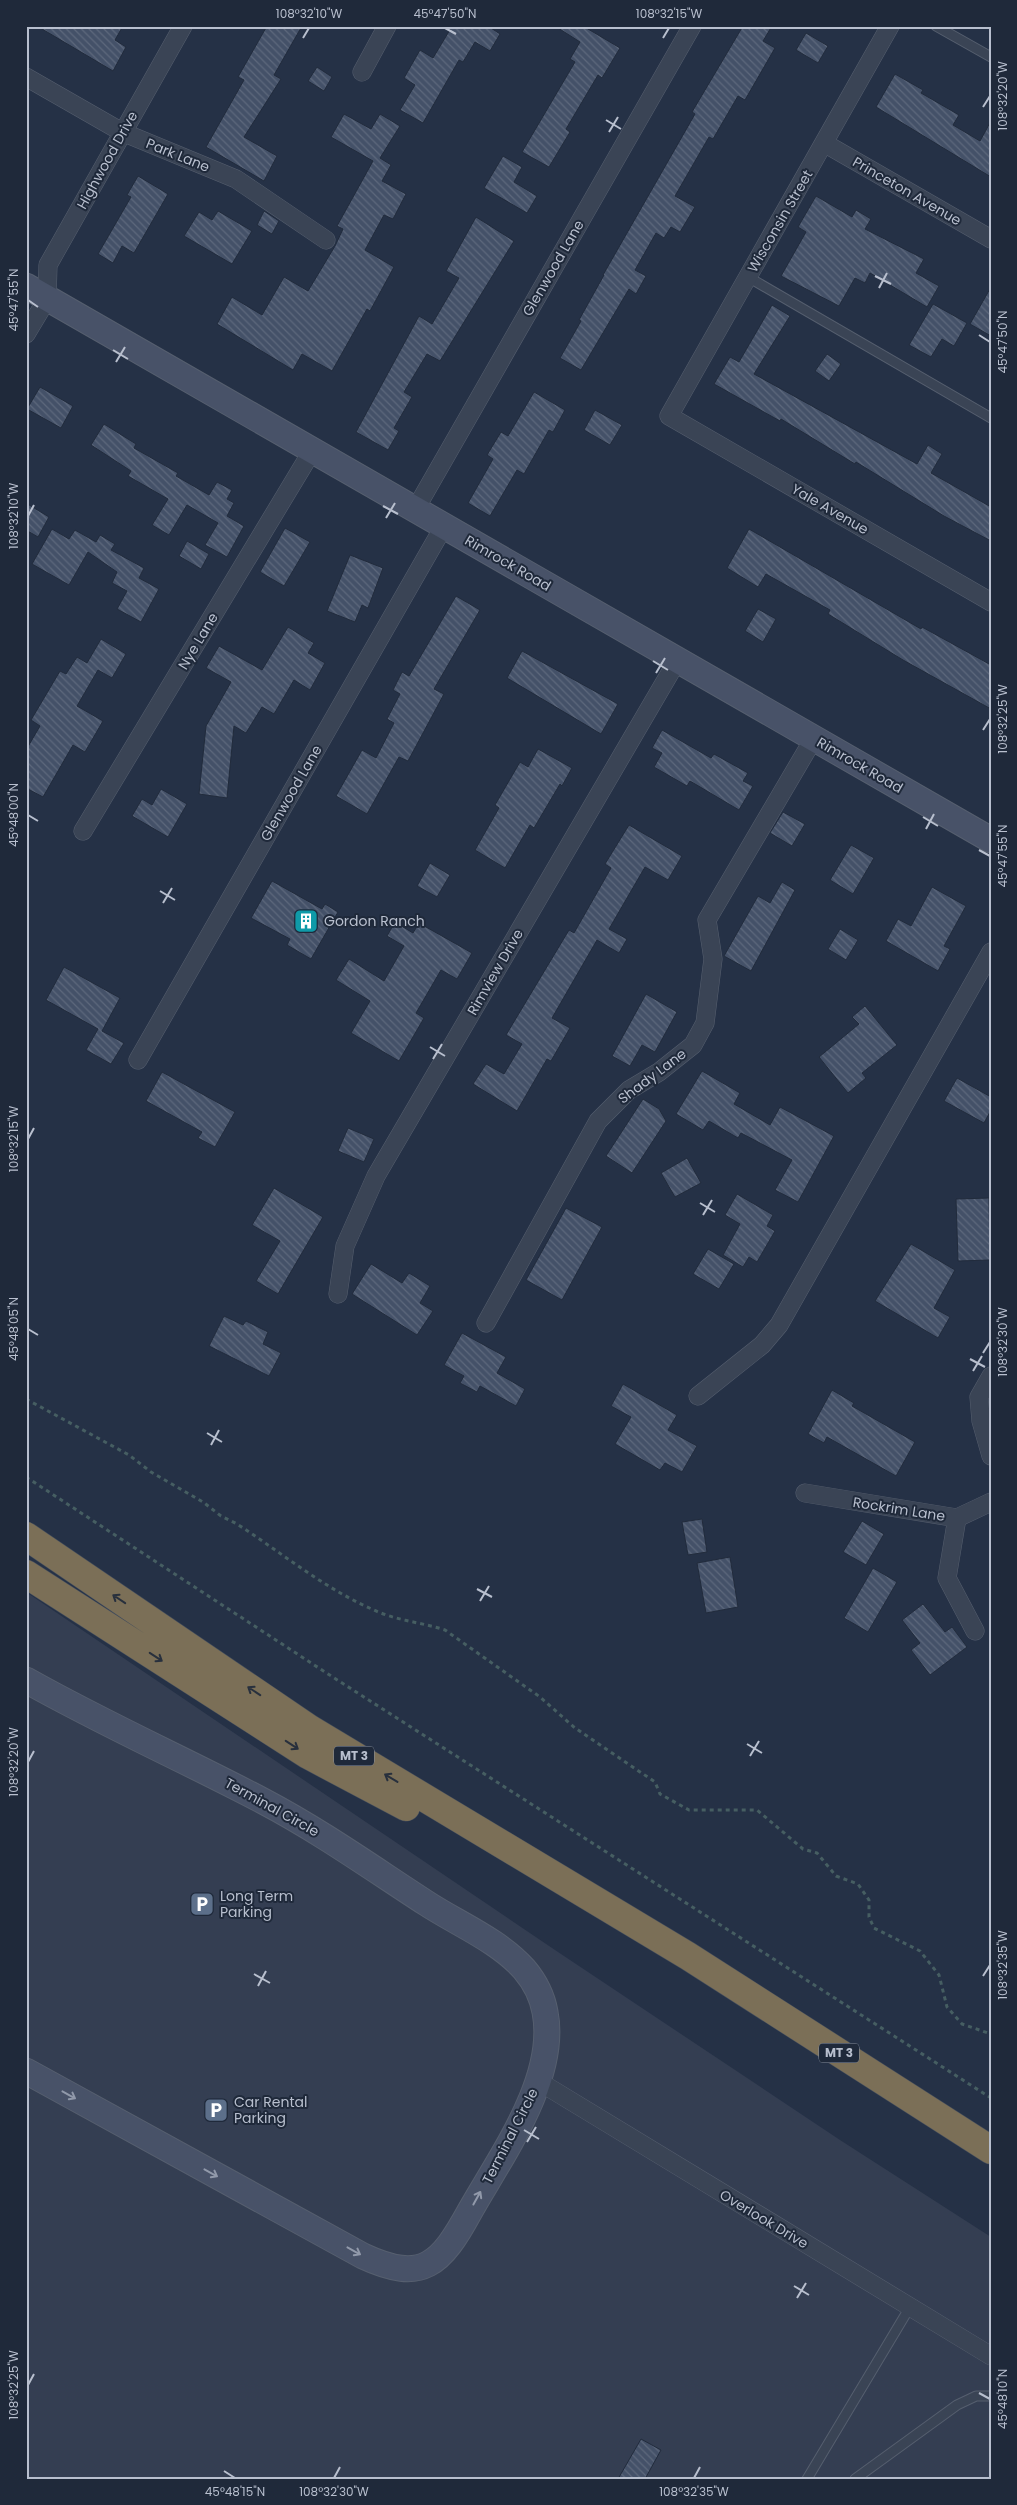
<svg xmlns="http://www.w3.org/2000/svg" width="1017" height="2505" font-family="Poppins,sans-serif">
<style>
.airport{fill:#343e52}
.building{fill:url(#building-back-hatch);stroke:#212b3c}
.lines{fill:none;stroke-linecap:round;stroke-linejoin:round}
.lane-casing{stroke:#565f6f;stroke-width:11}
.street-casing{stroke:#565f6f;stroke-width:19}
.secondary-casing{stroke:#565f6f;stroke-width:27}
.highway-casing{stroke:#424c5c;stroke-width:29}
.path{stroke:#465e62;stroke-width:3;stroke-dasharray:4 4;stroke-linecap:butt}
.lane{stroke:#3a4455;stroke-width:9}
.street{stroke:#3a4455;stroke-width:18}
.secondary{stroke:#485268;stroke-width:25}
.highway{stroke:#7b6f57;stroke-width:28}
.oneway{stroke:#28303d}
.oneway2{stroke:#9199aa}
.ticks{fill:none;stroke:#b8bfce;stroke-width:2}
.labels{text-anchor:middle;stroke-width:4;stroke-linejoin:round;paint-order:stroke}
.shield{fill:#1f293a;stroke:#8a92a2;stroke-width:1}
.shield-label{font-size:12px;font-weight:bold;fill:#b8bfce}
.street-label{font-size:14px;fill:#b8bfce;stroke:#1f293a}
.poi-label{font-size:14px;fill:#b8bfce;stroke:#1f293a;text-anchor:start}
.neatline{fill:none;stroke:#b8bfce;stroke-width:2}
.ticks-label{font-size:12px;text-anchor:middle;fill:#b8bfce}
</style>
<defs>
<pattern id="building-back-hatch" width="6" height="6" patternUnits="userSpaceOnUse" patternTransform="scale(1.25)"><rect width="6" height="6" fill="#445168"/><path d="M-1 5l2 2M0 0l6 6M5-1l2 2" fill="none" stroke="#5d687c"/></pattern>
</defs>
<rect width="100%" height="100%" fill="#253146"/>
<path class="airport" d="M 26,1592 L 555,1950 L 840,2140 L 991,2237 L 991,2479 L 26,2479 Z"/>
<path class="building" d="M 37,26 L 123,26 L 115,40 L 126,47 L 113,71 Z
M 267,26 L 302,26 L 274,75 L 281,79 L 244,137 L 277,156 L 264,181 L 206,147 L 244,80 L 238,77 Z
M 448,26 L 488,26 L 500,34 L 490,51 L 475,42 L 463,62 L 459,60 L 423,123 L 400,110 L 415,85 L 404,78 L 420,50 L 433,58 L 451,28 Z
M 555,26 L 583,26 L 620,48 L 602,78 L 598,75 L 566,129 L 570,132 L 549,167 L 522,152 L 575,62 L 570,59 L 580,42 Z
M 743,26 L 772,26 L 763,41 L 775,48 L 745,100 L 738,96 L 713,139 L 709,137 L 675,196 L 695,207 L 680,232 L 671,227 L 664,238 L 656,233 L 635,270 L 646,276 L 636,294 L 629,289 L 581,370 L 560,358 L 581,321 L 579,320 L 604,275 L 603,275 L 695,114 L 692,112 Z
M 806,33 L 828,46 L 818,63 L 796,50 Z
M 317,67 L 332,77 L 324,91 L 308,81 Z
M 895,74 L 923,90 L 921,93 L 959,115 L 953,125 L 980,141 L 991,121 L 991,177 L 876,107 Z
M 344,114 L 371,129 L 380,114 L 400,126 L 380,158 L 391,165 L 382,181 L 406,194 L 393,219 L 384,215 L 365,250 L 394,267 L 370,311 L 367,309 L 332,371 L 302,354 L 293,370 L 217,324 L 232,297 L 262,315 L 284,277 L 308,291 L 335,246 L 343,229 L 337,226 L 373,161 L 331,137 Z
M 503,156 L 522,167 L 514,182 L 537,196 L 527,213 L 484,188 Z
M 138,176 L 168,194 L 134,253 L 122,246 L 113,263 L 98,254 L 131,197 L 127,195 Z
M 816,196 L 852,217 L 856,210 L 871,219 L 865,229 L 924,259 L 916,273 L 939,286 L 927,307 L 870,273 L 865,283 L 855,278 L 839,306 L 781,276 L 806,232 L 798,227 Z
M 218,211 L 252,231 L 232,264 L 184,236 L 199,212 L 212,220 Z
M 264,211 L 279,221 L 272,234 L 257,225 Z
M 476,217 L 514,241 L 440,361 L 427,354 L 404,392 L 412,397 L 394,428 L 399,431 L 388,450 L 356,432 L 419,316 L 432,324 L 459,278 L 446,271 Z
M 991,287 L 991,336 L 970,324 Z
M 933,304 L 967,323 L 954,346 L 942,339 L 931,357 L 909,345 Z
M 772,305 L 790,316 L 754,374 L 917,464 L 928,445 L 942,454 L 931,473 L 991,507 L 991,541 L 944,516 L 856,462 L 855,464 L 781,419 L 780,421 L 714,384 L 730,357 L 739,362 Z
M 827,354 L 841,364 L 829,381 L 815,371 Z
M 40,387 L 73,406 L 61,428 L 27,409 Z
M 534,392 L 565,410 L 553,432 L 549,430 L 524,474 L 517,470 L 490,516 L 468,503 L 493,459 L 487,455 L 501,432 L 508,436 Z
M 595,410 L 622,425 L 610,445 L 584,430 Z
M 104,424 L 136,444 L 134,448 L 178,473 L 176,476 L 209,495 L 217,482 L 232,490 L 227,499 L 234,503 L 227,516 L 244,526 L 227,557 L 205,545 L 218,523 L 187,505 L 169,535 L 152,525 L 168,499 L 128,476 L 131,471 L 91,445 Z
M 26,503 L 49,517 L 38,537 L 26,530 Z
M 285,528 L 310,542 L 284,586 L 260,572 Z
M 52,529 L 69,539 L 75,530 L 96,542 L 100,535 L 115,544 L 111,550 L 144,568 L 139,578 L 159,589 L 141,622 L 117,609 L 127,591 L 112,583 L 117,572 L 88,552 L 69,585 L 32,564 Z
M 749,529 L 921,629 L 922,627 L 991,665 L 991,709 L 903,660 L 828,614 L 830,610 L 766,574 L 758,587 L 727,568 Z
M 187,541 L 209,554 L 201,569 L 179,556 Z
M 350,555 L 383,568 L 368,608 L 362,605 L 355,622 L 327,611 Z
M 456,596 L 480,610 L 434,689 L 444,694 L 408,761 L 399,757 L 367,814 L 336,796 L 362,750 L 376,758 L 394,723 L 387,719 L 400,694 L 393,690 L 402,672 L 409,676 Z
M 758,609 L 776,619 L 763,642 L 745,631 Z
M 288,627 L 314,643 L 308,653 L 325,663 L 310,690 L 294,680 L 274,714 L 262,707 L 246,733 L 234,726 L 227,798 L 199,794 L 206,726 L 231,682 L 206,668 L 219,646 L 262,670 Z
M 101,639 L 126,654 L 112,678 L 98,670 L 77,706 L 103,721 L 85,752 L 73,745 L 43,797 L 26,788 L 26,750 L 40,726 L 31,720 L 60,671 L 66,674 L 77,657 L 87,663 Z
M 522,651 L 618,704 L 601,734 L 507,678 Z
M 662,730 L 711,758 L 714,754 L 748,773 L 743,781 L 753,786 L 739,810 L 690,781 L 687,786 L 654,767 L 662,753 L 652,748 Z
M 538,749 L 572,768 L 562,786 L 560,784 L 534,828 L 530,825 L 505,868 L 475,850 L 499,808 L 495,805 L 520,762 L 528,767 Z
M 161,789 L 187,804 L 168,837 L 132,816 L 142,799 L 152,805 Z
M 783,812 L 805,824 L 792,846 L 770,833 Z
M 629,825 L 682,856 L 668,880 L 645,867 L 609,929 L 627,939 L 619,953 L 597,940 L 552,1018 L 570,1028 L 551,1061 L 547,1059 L 517,1111 L 473,1084 L 486,1064 L 504,1074 L 522,1044 L 506,1035 L 569,930 L 574,933 L 611,868 L 605,864 Z
M 851,845 L 874,858 L 853,894 L 830,880 Z
M 430,863 L 450,875 L 437,897 L 417,886 Z
M 272,881 L 322,909 L 325,904 L 338,912 L 311,959 L 287,945 L 290,939 L 251,918 Z
M 782,882 L 795,890 L 751,971 L 724,956 L 758,896 L 770,903 Z
M 932,887 L 966,906 L 944,946 L 950,949 L 938,971 L 886,941 L 898,919 L 911,926 Z
M 395,922 L 413,933 L 419,923 L 472,953 L 457,979 L 441,970 L 416,1013 L 424,1018 L 399,1061 L 351,1033 L 370,1001 L 336,980 L 349,959 L 384,981 L 404,946 L 387,936 Z
M 840,929 L 858,940 L 846,960 L 828,949 Z
M 64,967 L 120,998 L 102,1031 L 124,1043 L 111,1064 L 86,1050 L 98,1029 L 46,1000 Z
M 646,994 L 677,1012 L 655,1052 L 642,1045 L 630,1066 L 612,1056 Z
M 865,1006 L 897,1045 L 862,1073 L 866,1078 L 848,1093 L 819,1057 L 859,1024 L 852,1017 Z
M 702,1071 L 740,1093 L 734,1104 L 770,1125 L 780,1107 L 834,1136 L 798,1202 L 775,1190 L 792,1160 L 741,1133 L 738,1138 L 709,1121 L 703,1130 L 676,1114 Z
M 162,1072 L 235,1112 L 215,1147 L 198,1138 L 202,1132 L 146,1101 Z
M 957,1078 L 991,1097 L 991,1110 L 984,1123 L 944,1101 Z
M 643,1099 L 659,1109 L 666,1121 L 632,1173 L 606,1156 Z
M 348,1128 L 374,1139 L 364,1162 L 338,1151 Z
M 687,1158 L 701,1183 L 675,1197 L 661,1173 Z
M 274,1188 L 323,1217 L 278,1294 L 256,1281 L 280,1241 L 252,1225 Z
M 737,1194 L 773,1215 L 767,1226 L 775,1231 L 757,1262 L 749,1257 L 743,1267 L 723,1255 L 740,1224 L 725,1215 Z
M 989,1198 L 990,1260 L 958,1261 L 956,1199 Z
M 566,1208 L 602,1227 L 562,1300 L 526,1280 Z
M 911,1244 L 955,1270 L 934,1308 L 950,1317 L 938,1338 L 875,1301 Z
M 708,1249 L 734,1264 L 719,1289 L 693,1274 Z
M 371,1264 L 402,1283 L 409,1273 L 430,1286 L 420,1303 L 433,1311 L 417,1335 L 352,1294 Z
M 224,1316 L 243,1325 L 246,1321 L 268,1332 L 263,1344 L 281,1353 L 269,1376 L 209,1346 Z
M 462,1333 L 506,1357 L 497,1373 L 525,1389 L 516,1406 L 480,1386 L 477,1392 L 460,1383 L 464,1376 L 444,1365 Z
M 623,1384 L 677,1415 L 668,1430 L 697,1446 L 682,1472 L 665,1463 L 660,1470 L 615,1444 L 631,1417 L 611,1406 Z
M 832,1390 L 854,1403 L 852,1406 L 915,1442 L 896,1476 L 827,1437 L 824,1443 L 808,1434 Z
M 702,1519 L 707,1552 L 688,1555 L 682,1522 Z
M 862,1521 L 884,1534 L 866,1565 L 843,1552 Z
M 730,1557 L 738,1607 L 706,1613 L 697,1563 Z
M 873,1568 L 897,1582 L 868,1632 L 844,1618 Z
M 923,1604 L 945,1632 L 952,1627 L 967,1647 L 930,1675 L 911,1650 L 920,1643 L 902,1620 Z
M 641,2439 L 661,2450 L 645,2479 L 618,2479 Z"/>
<g class="lines">
<g class="lane-casing">
<path id="lane" d="M 936,26 L 991,57
M 748,277 L 991,418
M 807,2479 L 910,2307
M 855,2479 L 957,2405 L 976,2396 L 991,2396"/>
</g>
<g class="street-casing">
<path id="street" d="M 890,26 L 669,416 L 991,602
M 362,72 L 387,26
M 26,77 L 122,132 L 236,179 L 326,240
M 824,143 L 991,239
M 26,334 L 47,299 L 48,265 L 183,26
M 415,510 L 692,26
M 83,831 L 312,451
M 138,1060 L 444,526
M 338,1294 L 345,1246 L 376,1176 L 677,661
M 486,1323 L 598,1121 L 629,1090 L 659,1072 L 693,1045 L 705,1023 L 713,959 L 707,920 L 814,738
M 991,1376 L 979,1397 L 981,1421 L 991,1456
M 698,1396 L 762,1345 L 779,1325 L 991,952
M 805,1493 L 957,1518 L 991,1502
M 957,1518 L 947,1578 L 975,1631
M 538,2081 L 991,2356"/>
</g>
<g class="secondary-casing">
<path id="secondary" d="M 26,286 L 991,840
M 26,1680 C 104,1724 185,1760 263,1801 C 320,1831 372,1868 426,1903 C 458,1924 498,1940 524,1969 C 535,1982 542,1995 545,2012 C 558,2078 501,2156 470,2211 C 441,2264 423,2284 363,2256 L 26,2071"/>
</g>
<g class="highway-casing">
<path id="highway" d="M 26,1536 L 310,1729 L 688,1956 L 991,2150
M 26,1574 L 308,1755 L 406,1807"/>
</g>
<path class="path" d="M 26,1399 L 129,1455 L 151,1472 L 203,1502 L 221,1516 L 237,1524 C 282,1553 325,1589 374,1610 C 397,1621 421,1622 445,1630 L 540,1697 L 575,1728 L 655,1782 L 660,1794 L 689,1810 L 757,1810 L 803,1849 L 817,1853 L 836,1876 L 858,1884 L 869,1900 L 869,1917 L 874,1928 L 920,1951 L 939,1975 L 947,2007 L 962,2024 L 991,2034
M 26,1477 L 328,1674 L 991,2098"/>
<use href="#lane" class="lane"/>
<use href="#street" class="street"/>
<use href="#secondary" class="secondary"/>
<use href="#highway" class="highway"/>
</g>
<defs><path id="oneway-shaft" d="M-6 0H5M1.5-3L5.5 0L1.5 3" fill="none" stroke-width="1.6" stroke-linecap="round" stroke-linejoin="round" transform="scale(1.25)"/></defs>
<g class="oneway">
<use href="#oneway-shaft" transform="translate(119 1599) rotate(-146)"/>
<use href="#oneway-shaft" transform="translate(156 1657) rotate(33)"/>
<use href="#oneway-shaft" transform="translate(254 1691) rotate(-146)"/>
<use href="#oneway-shaft" transform="translate(292 1745) rotate(33)"/>
<use href="#oneway-shaft" transform="translate(391 1778) rotate(-149)"/>
</g>
<g class="oneway2">
<use href="#oneway-shaft" transform="translate(69 2095) rotate(29)"/>
<use href="#oneway-shaft" transform="translate(211 2173) rotate(29)"/>
<use href="#oneway-shaft" transform="translate(477 2198) rotate(-61)"/>
<use href="#oneway-shaft" transform="translate(354 2251) rotate(29)"/>
</g>
<path class="ticks" d="M 445,28 L 456,34M 303,38 L 309,28M 663,38 L 669,28M 983,107 L 990,96M 606,120 L 621,129M 609,132 L 618,117M 875,276 L 891,284M 879,288 L 887,273M 28,300 L 38,307M 979,335 L 990,342M 113,350 L 128,359M 116,362 L 125,347M 383,506 L 398,514M 28,516 L 34,505M 386,518 L 395,503M 653,661 L 668,670M 656,673 L 665,658M 983,730 L 990,719M 28,815 L 38,821M 923,817 L 938,826M 926,829 L 934,814M 979,850 L 990,856M 160,891 L 175,900M 163,903 L 172,888M 430,1047 L 445,1056M 433,1059 L 442,1044M 28,1139 L 34,1128M 700,1203 L 715,1212M 703,1215 L 712,1200M 28,1329 L 38,1335M 983,1353 L 990,1342M 970,1359 L 985,1367M 973,1371 L 982,1356M 207,1433 L 222,1442M 211,1445 L 219,1430M 477,1589 L 492,1597M 480,1601 L 489,1586M 747,1744 L 762,1753M 750,1756 L 759,1741M 28,1762 L 34,1751M 254,1974 L 270,1983M 983,1976 L 990,1965M 258,1986 L 266,1971M 524,2130 L 539,2139M 527,2142 L 536,2127M 794,2286 L 809,2295M 797,2298 L 806,2283M 28,2385 L 34,2374M 979,2393 L 990,2399M 224,2471 L 235,2478M 334,2478 L 340,2467M 694,2478 L 700,2467"/>
<defs>
<g id="building-square" transform="scale(1.25)"><rect x="-9" y="-9" width="18" height="18" rx="4" fill="#0f9aa8" stroke="#1f293a"/><path d="M-4-6H4V6H1V3H-1V6H-4ZM-2.5-4.3h1.7v1.8h-1.7ZM.8-4.3h1.7v1.8H.8ZM-2.5-1h1.7V.8h-1.7ZM.8-1h1.7V.8H.8Z" fill="#fff"/></g>
<g id="parking-square" transform="scale(1.25)"><rect x="-9" y="-9" width="18" height="18" rx="4" fill="#5c6f8a" stroke="#1f293a"/><path d="M-3.5-5.5H1a3.5 3.5 0 0 1 0 7H-1V5.5H-3.5ZM-1-3.4V-.6H.8a1.4 1.4 0 0 0 0-2.8Z" fill="#fff"/></g>
</defs>
<g fill-rule="evenodd">
<use href="#building-square" x="306" y="921"/>
<use href="#parking-square" x="202" y="1904"/>
<use href="#parking-square" x="216" y="2110"/>
</g>
<g class="labels">
<g class="shield">
<rect x="334" y="1746.5" width="40" height="19" rx="4"/>
<rect x="819" y="2043.5" width="40" height="19" rx="4"/>
</g>
<g class="shield-label">
<text x="354" y="1760">MT 3</text>
<text x="839" y="2057">MT 3</text>
</g>
<g class="street-label">
<text transform="translate(178 155) rotate(22)" y="5">Park Lane</text>
<text transform="translate(107 160) rotate(-61)" y="5">Highwood Drive</text>
<text transform="translate(907 191) rotate(30)" y="5">Princeton Avenue</text>
<text transform="translate(780 221) rotate(-60)" y="5">Wisconsin Street</text>
<text transform="translate(553 268) rotate(-60)" y="5">Glenwood Lane</text>
<text transform="translate(830 509) rotate(30)" y="5">Yale Avenue</text>
<text transform="translate(508 563) rotate(30)" y="5">Rimrock Road</text>
<text transform="translate(198 641) rotate(-59)" y="5">Nye Lane</text>
<text transform="translate(860 765) rotate(30)" y="5">Rimrock Road</text>
<text transform="translate(291 793) rotate(-60)" y="5">Glenwood Lane</text>
<text transform="translate(495 972) rotate(-60)" y="5">Rimview Drive</text>
<text transform="translate(652 1076) rotate(-37)" y="5">Shady Lane</text>
<text transform="translate(899 1509) rotate(9)" y="5">Rockrim Lane</text>
<text transform="translate(272 1807) rotate(29)" y="5">Terminal Circle</text>
<text transform="translate(510 2136) rotate(-63)" y="5">Terminal Circle</text>
<text transform="translate(764 2219) rotate(31)" y="5">Overlook Drive</text>
</g>
<g class="poi-label">
<text x="324" y="926">Gordon Ranch</text>
<text x="220" y="1901">Long Term<tspan x="220" dy="16">Parking</tspan></text>
<text x="234" y="2107">Car Rental<tspan x="234" dy="16">Parking</tspan></text>
</g>
</g>
<rect width="1017" height="2505" fill="none" stroke="#1f293a" stroke-width="55"/>
<rect x="28" y="28" width="962" height="2450" class="neatline"/>
<g class="ticks-label">
<text x="309" y="18">108°32'10"W</text>
<text x="445" y="18">45°47'50"N</text>
<text x="669" y="18">108°32'15"W</text>
<text transform="translate(1003 96) rotate(-90)" y="4">108°32'20"W</text>
<text transform="translate(14 300) rotate(-90)" y="4">45°47'55"N</text>
<text transform="translate(1003 342) rotate(-90)" y="4">45°47'50"N</text>
<text transform="translate(14 516) rotate(-90)" y="4">108°32'10"W</text>
<text transform="translate(1003 719) rotate(-90)" y="4">108°32'25"W</text>
<text transform="translate(14 815) rotate(-90)" y="4">45°48'00"N</text>
<text transform="translate(1003 856) rotate(-90)" y="4">45°47'55"N</text>
<text transform="translate(14 1139) rotate(-90)" y="4">108°32'15"W</text>
<text transform="translate(14 1329) rotate(-90)" y="4">45°48'05"N</text>
<text transform="translate(1003 1342) rotate(-90)" y="4">108°32'30"W</text>
<text transform="translate(14 1762) rotate(-90)" y="4">108°32'20"W</text>
<text transform="translate(1003 1965) rotate(-90)" y="4">108°32'35"W</text>
<text transform="translate(14 2385) rotate(-90)" y="4">108°32'25"W</text>
<text transform="translate(1003 2399) rotate(-90)" y="4">45°48'10"N</text>
<text x="235" y="2496">45°48'15"N</text>
<text x="334" y="2496">108°32'30"W</text>
<text x="694" y="2496">108°32'35"W</text>
</g>
</svg>
